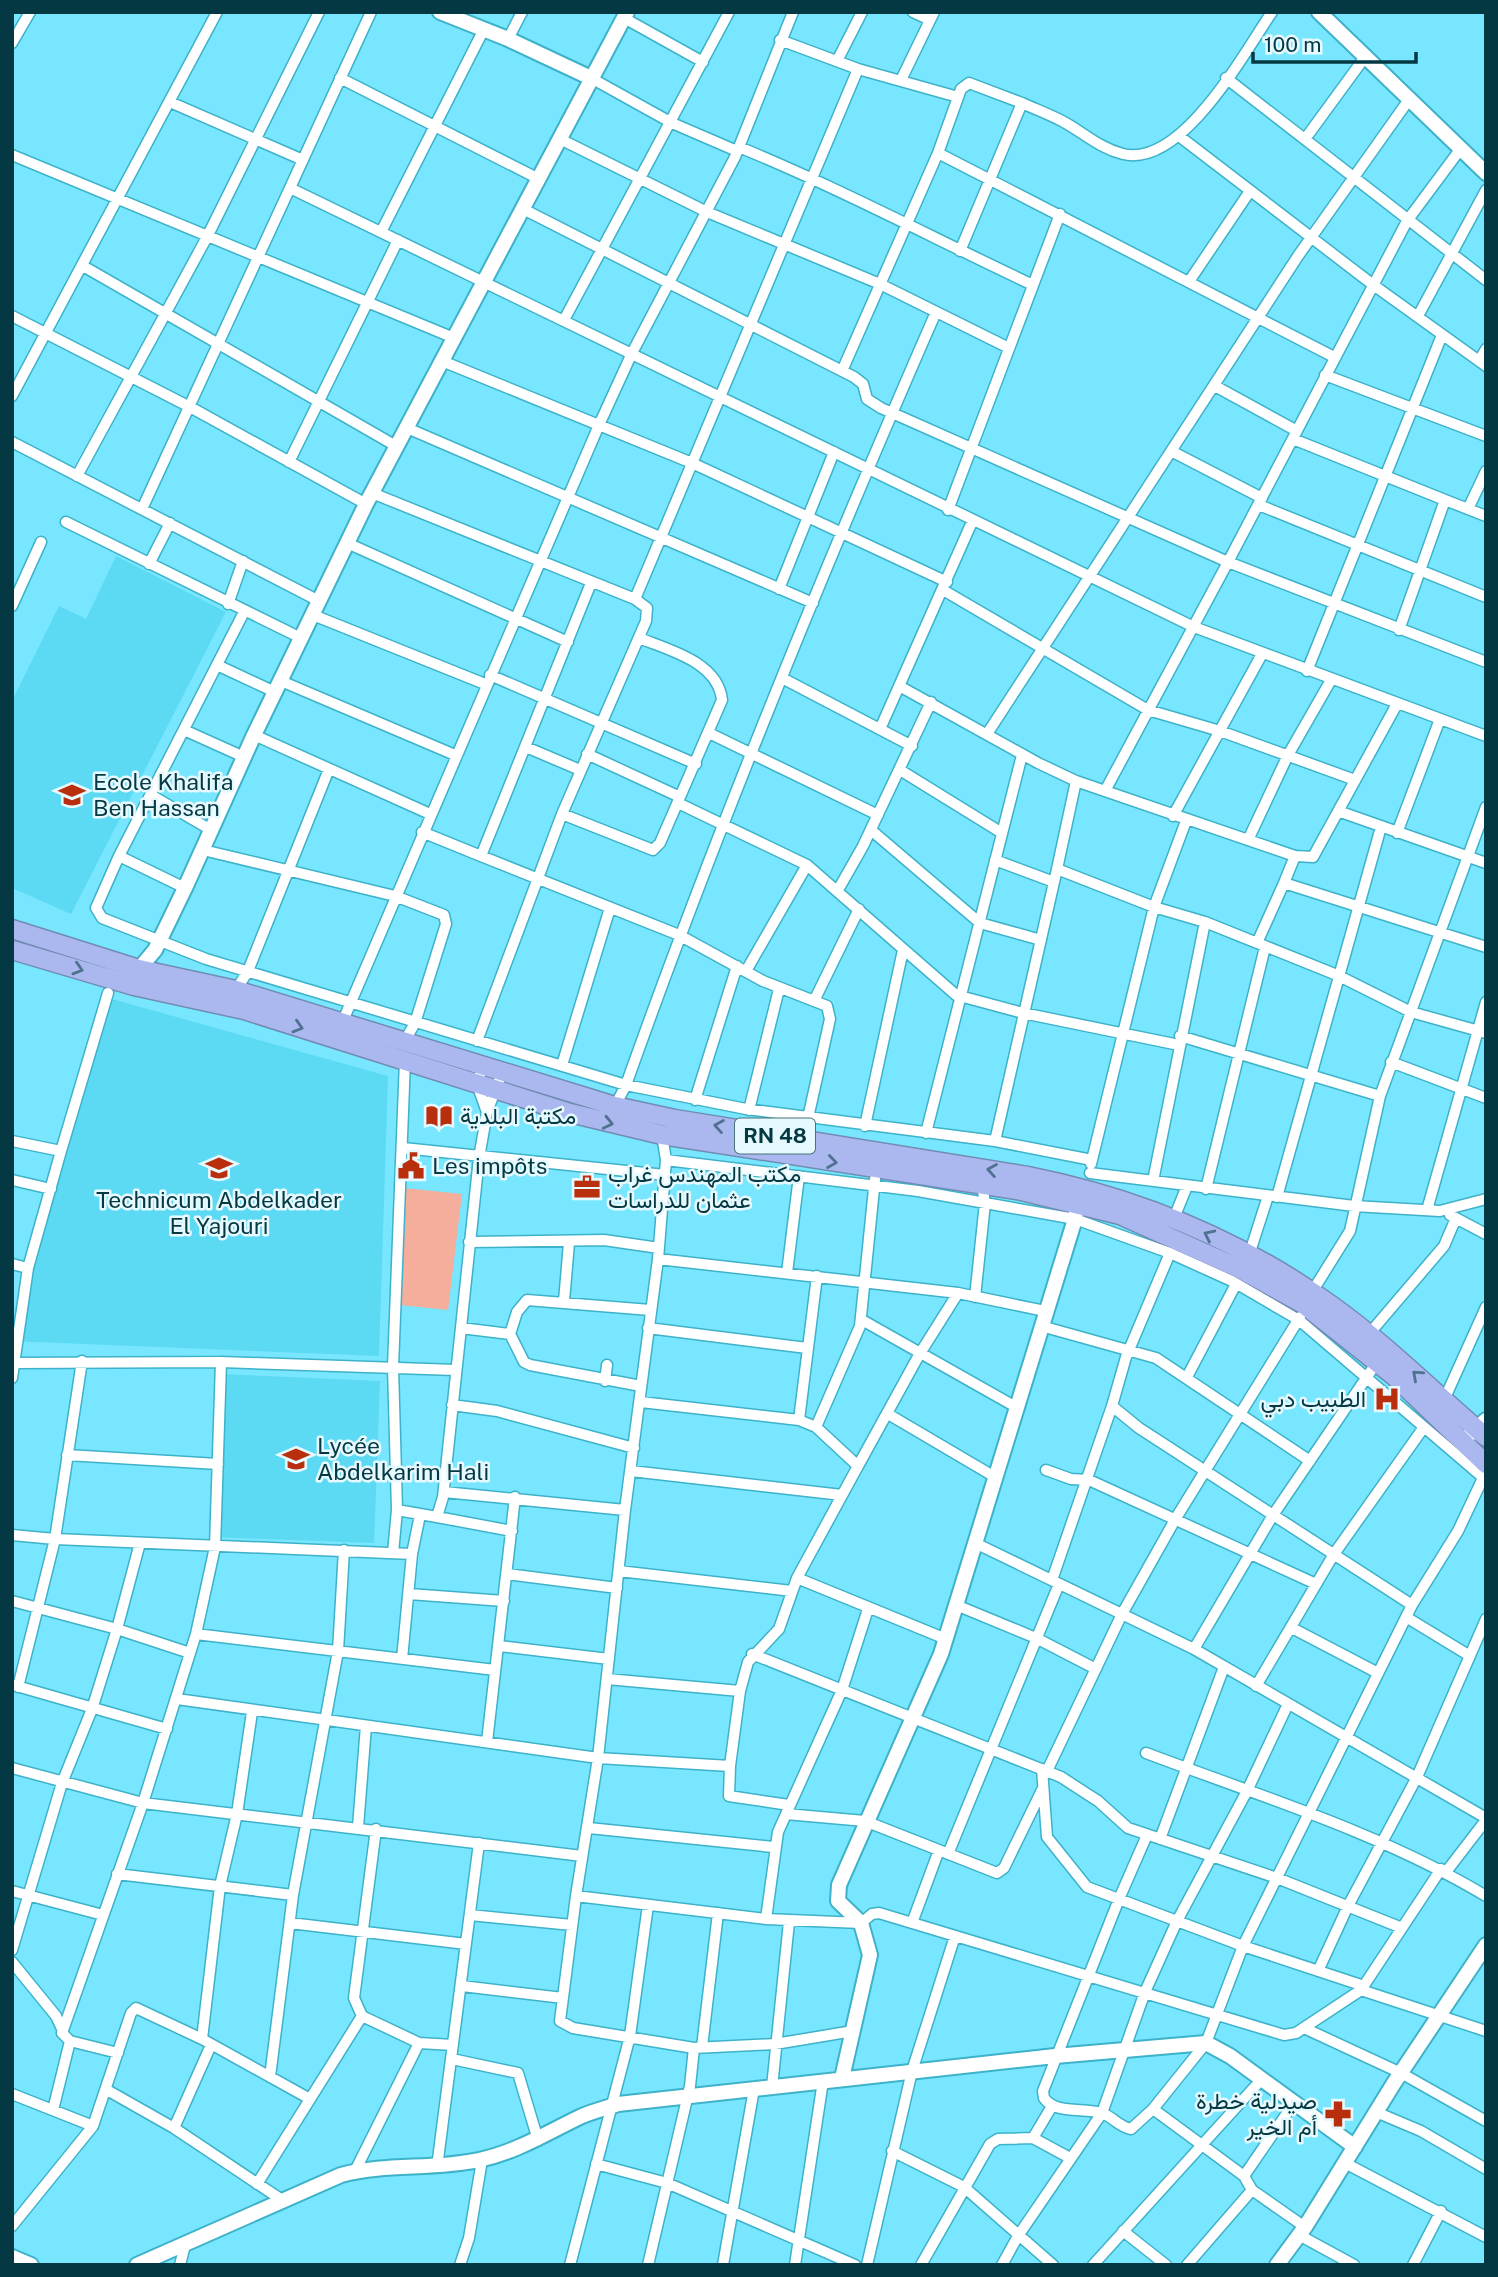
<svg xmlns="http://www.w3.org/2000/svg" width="1498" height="2277" font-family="'Public Sans',Vazirmatn,sans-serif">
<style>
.built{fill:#5cd9f3}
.green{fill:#f5ad9c}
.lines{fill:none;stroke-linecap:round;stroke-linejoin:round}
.street-casing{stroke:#3db2c9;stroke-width:13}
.secondary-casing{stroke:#3db2c9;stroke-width:18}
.highway-casing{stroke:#718cb3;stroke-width:21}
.street{stroke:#fff;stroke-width:10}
.secondary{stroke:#fff;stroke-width:14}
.highway{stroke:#abb8ef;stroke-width:18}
.oneway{stroke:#4f7290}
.labels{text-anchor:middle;stroke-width:5;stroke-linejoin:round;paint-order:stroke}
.shield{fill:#e6f9fe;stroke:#48737b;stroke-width:2}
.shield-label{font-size:21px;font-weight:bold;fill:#043943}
.poi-label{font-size:23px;fill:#043943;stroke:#e6f9fe;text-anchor:start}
</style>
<rect width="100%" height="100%" fill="#78e6ff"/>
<path class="built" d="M 116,556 L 226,612 L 71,914 L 12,888 L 12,701 L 59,606 L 86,619 Z
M 101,996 L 388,1076 L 379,1356 L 12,1341 L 26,1260 Z
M 219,1374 L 380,1381 L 374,1543 L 212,1537 Z"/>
<path class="green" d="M 404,1188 L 462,1194 L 448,1310 L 399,1305 Z"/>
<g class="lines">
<g class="street-casing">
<path id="street" d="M 913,12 L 930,20
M 624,18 L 703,62
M 508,39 L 522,12
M 12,43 L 30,12
M 837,61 L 862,12
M 858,69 L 958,97
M 340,78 L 539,179
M 591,78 L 672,123 L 737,151
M 1226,78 L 1486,280
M 901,80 L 934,12
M 170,102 L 303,160
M 1022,103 C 1035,109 1049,114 1062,121 C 1083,132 1099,148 1123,154 C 1182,168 1244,53 1272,12
M 1179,136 L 1372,284 L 1486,366
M 560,139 L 707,212 L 880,284 L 1009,348
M 1305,139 L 1365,57
M 739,147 C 839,188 935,239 1033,285
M 938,153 L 1334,357
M 12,155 L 454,338
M 290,188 L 1194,627 L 1486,736
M 523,209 L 854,377 L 863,384 L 867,399 L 881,408 L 1228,562 L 1407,221 L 1459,151
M 381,232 L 484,29
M 83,266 L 396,446
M 1190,280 L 1250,191
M 12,316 L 190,407 L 366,504
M 1418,316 L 1486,190
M 564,320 L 729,12
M 442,361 L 692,463 L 947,582
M 1479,361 L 1486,349
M 842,371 L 938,153 L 961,89 L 969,83 L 1022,103 L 960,251
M 1325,375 L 1486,436
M 1215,386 L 1297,431
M 12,396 L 217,12
M 407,428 L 813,603
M 1293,439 L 1445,500
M 12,442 L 319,601
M 1173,452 L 1262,498
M 289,462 L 398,240
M 77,476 L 207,237 L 319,12
M 372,493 L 635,599 L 858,69 L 780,40
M 1259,505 L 1486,597
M 142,509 L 371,12
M 1468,509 L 1486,471
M 948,510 L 1060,214
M 66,522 L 301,638
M 347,543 L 568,642
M 149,564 L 170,523
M 779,589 L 834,452
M 943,590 L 1148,710 L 1220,731 L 1355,780
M 228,604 L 243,561
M 12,606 L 41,542
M 244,612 L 119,856 L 96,908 L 102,918 L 206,959 L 626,1085 L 746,1109 L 995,1141 L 1092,1160
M 313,615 L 485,684
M 1399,630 L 1445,500 L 1486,516
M 1486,662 L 1228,562 L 1105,791 L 1295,856 L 1284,883 L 1486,947
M 217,665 L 275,692
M 1307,671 L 1442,335
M 490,675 L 696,764
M 782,678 L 912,746
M 281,681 L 455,755
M 901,687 L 1038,763 L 1076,781
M 880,729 L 972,522
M 184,730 L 244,757
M 709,733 L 878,815
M 987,734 L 1298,256 L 1408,101
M 254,735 L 430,814
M 526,747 L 580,770
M 587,754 L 680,797
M 900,770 L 1002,833
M 1105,791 L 1076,781 L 1057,869 L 1154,907 L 1205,922 L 1337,975 L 1411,1012 L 1486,1033
M 151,795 L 211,830
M 678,803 L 807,865 L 956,995 L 1023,1013 L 1179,1045
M 1338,811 L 1486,863
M 562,814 L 653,850 L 660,843 L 722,700 C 718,662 669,650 639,638
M 1173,816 L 1262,654
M 871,830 L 980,923 L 1041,940
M 422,832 L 481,856 L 591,583
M 1397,833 L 1440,719
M 1248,840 L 1288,755 L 1331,680
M 203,850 L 395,896 L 444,915 L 446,924 L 415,1023 L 404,1042
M 119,856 L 185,888
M 481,856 L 679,935 L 763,981 L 827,1006 L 830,1019 L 808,1118
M 1295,856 L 1313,857 L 1397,704
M 995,860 L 1054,882
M 838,890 L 863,846 L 931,702
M 1257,943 L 1284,883
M 746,971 L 807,865
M 236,990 L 248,971 L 329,769
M 814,1001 L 859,909
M 342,1023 L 599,425 L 632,353 L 735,157 L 793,12
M 1180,1036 L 1380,1096
M 477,1041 L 562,814 L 646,621 L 647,608 L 635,599
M 1391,1062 L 1486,1098
M 483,1065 L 477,1084 L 487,1112
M 562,1065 L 610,908
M 695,1100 L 737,966
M 615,1106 L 626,1085 C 719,823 825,566 936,312
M 749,1110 L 779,989
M 865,1126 L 903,950
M 926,1133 L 1022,755
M 12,1141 L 61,1151 L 108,993
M 995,1141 L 1057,869
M 403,1148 L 665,1175
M 666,1160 L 918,1191 L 1075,1219 L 1170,1253 L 1232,1281 L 1299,1320 L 1486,1480
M 1091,1164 L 1154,907 L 1186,821
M 1090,1173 L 1354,1206 L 1440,1211 L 1486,1199
M 12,1180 L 51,1189
M 1153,1181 L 1205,922
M 1206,1189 L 1265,947
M 1277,1197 L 1381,827
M 1427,1210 L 1486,1002
M 1450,1215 L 1486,1234
M 1174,1218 L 1187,1186
M 469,1242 L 604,1240 L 659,1248
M 1170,1253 L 1126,1357 L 1112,1406 L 1139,1428 L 1412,1605
M 1249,1255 L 1268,1196
M 658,1259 L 958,1293 L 1045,1311
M 12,1264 L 28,1268
M 787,1273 L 799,1176
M 1312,1292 L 1350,1231 L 1380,1096 L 1486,807
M 975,1297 L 985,1203 L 982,1185
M 564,1301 L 569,1243
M 862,1320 L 1016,1407
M 1041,1326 L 1156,1358 L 1310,1461
M 461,1328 L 510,1334
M 648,1328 L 807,1348
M 1369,1334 L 1444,1246 L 1456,1218
M 12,1363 L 221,1362 L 456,1370
M 1187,1377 L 1236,1284
M 12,1378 L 28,1268 L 61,1151
M 605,1381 L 607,1365
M 641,1386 L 530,1365 L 524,1362 L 510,1334 L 517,1312 L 527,1300 L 650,1310
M 1444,1400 L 1486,1307
M 641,1402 L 799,1420 L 816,1427 L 858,1466 L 797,1578 L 779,1629 L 748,1662 L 740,1691
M 452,1405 L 497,1411 L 634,1448
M 888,1414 L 995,1477
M 799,1420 L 817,1276
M 816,1427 L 860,1326 L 875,1179
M 67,1455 L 218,1464
M 858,1466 L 919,1355 L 958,1293
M 1046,1470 L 1071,1479 L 1089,1480 L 1316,1584
M 631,1471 L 842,1495
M 444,1492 L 625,1510
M 397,1510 L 437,1517 L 443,1497 L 479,1158 L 487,1112 L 503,1070
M 437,1517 L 512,1531
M 12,1535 L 55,1539 L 82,1361
M 975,1543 L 1194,1649 L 1486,1818
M 393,1553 L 397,1510 L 393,1367 L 405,1060
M 619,1571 L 792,1591
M 507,1574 L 617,1588
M 797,1578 L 946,1639
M 1052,1580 L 1112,1406
M 409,1594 L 504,1601
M 12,1601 L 117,1629 L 190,1653
M 956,1605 L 1036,1638 L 1096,1669
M 1406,1617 L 1470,1656
M 1292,1628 L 1378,1673
M 196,1634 L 495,1670
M 499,1646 L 609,1659
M 1194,1649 L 1273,1515 L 1377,1362
M 752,1654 L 1061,1777 L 1098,1801 L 1128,1828 L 1277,1878 L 1402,1928
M 402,1659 L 412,1554 L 420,1515
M 607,1679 L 740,1691 L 730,1766 L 729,1796 L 789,1805
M 13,1685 L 167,1729
M 1256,1686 L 1334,1554 L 1424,1427
M 18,1687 L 55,1539 L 412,1554
M 177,1699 L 598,1758 L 730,1766
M 487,1742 L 515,1497
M 1146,1753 C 1260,1796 1381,1833 1486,1896
M 12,1768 L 143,1803 L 582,1856
M 1042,1769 L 1047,1837 L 1087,1887 L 1243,1946 L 1364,1986
M 1047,1771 L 1122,1614 L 1176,1518 L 1300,1317
M 786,1814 L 865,1821 L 997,1873 L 1004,1868 L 1042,1790
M 358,1827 L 366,1726
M 589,1828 L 773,1847
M 1147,1835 L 1119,1899 L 1043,2091 L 1044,2098 C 1056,2115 1084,2107 1102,2113 C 1113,2117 1119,2127 1131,2129 L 1153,2109 L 1206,2043 L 1243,1946 L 1412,1605 L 1458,1531 L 1483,1478
M 1160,1839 L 1224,1667
M 948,1854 L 1059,1584
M 1446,1872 L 1486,1820
M 117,1874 L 293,1895
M 12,1891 L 103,1915
M 576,1896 L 766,1919 L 861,1923 L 872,1914 L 879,1913 L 1284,2035 L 1296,2033 L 1361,1990 L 1486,2031
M 470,1915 L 572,1925
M 766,1919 L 778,1832 L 842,1690 L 868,1609
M 290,1923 L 466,1944
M 912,1923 L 939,1850
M 12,1950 L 62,1783 L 92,1709 L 117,1629 L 140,1543
M 12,1962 L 56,2016 L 63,2031
M 1318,1971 L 1348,1906 L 1417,1777 L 1486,1619
M 462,1986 L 563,1998
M 1361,1990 L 1441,1869
M 1304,2028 L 1401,2073 L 1486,2121
M 202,2039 L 220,1886 L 237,1814 L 252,1712
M 419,2043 L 453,2045
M 702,2047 L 718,1913
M 694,2048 L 775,2044 L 853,2031
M 118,2053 L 70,2041 L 62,2033 L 143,1803 L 196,1634 L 215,1547 L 221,1362
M 452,2059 L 518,2073 L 538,2140
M 270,2077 L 293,1895 L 338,1651 L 344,1550
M 772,2087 L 789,1922
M 107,2090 L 174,2128 L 282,2200
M 12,2094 L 93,2126
M 1153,2109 L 1244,2176 L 1252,2190
M 53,2110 L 70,2041
M 1376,2112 L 1421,2131 L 1486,2169
M 174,2128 L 211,2045
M 1033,2138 L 1070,2158
M 892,2151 L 964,2187 L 1053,2265
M 1345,2163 L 1486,2237
M 596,2164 L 667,2183 L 855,2265
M 437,2167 L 479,1843
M 355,2171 L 419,2043 L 362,2016
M 1244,2176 L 1294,2103
M 257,2184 L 362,2016 L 354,1998 L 376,1829
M 12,2226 L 93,2126 L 131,2013 L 136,2008 L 202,2039 L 310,2099
M 1123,2231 L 1166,2265
M 1299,2235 L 1354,2265
M 180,2265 L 185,2245
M 460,2265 L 469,2238 L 482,2160
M 570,2265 L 630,2036 L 648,1905
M 648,2265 L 690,2086 L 694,2048 L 573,2028 L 560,2021 L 576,1896 L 598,1758 L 625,1510 L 658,1259 L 666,1160 L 662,1135
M 723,2265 L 754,2089
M 795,2265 L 823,2081
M 867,2265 L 912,2071 L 955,1936
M 921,2265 L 990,2144 L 998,2139 L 1033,2138 L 1052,2106
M 1002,2265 L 1018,2236 L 1102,2113 L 1145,1992 L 1177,1921 L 1247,1791 L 1288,1704
M 1093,2265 L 1260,2081
M 1187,2265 L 1252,2190 L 1305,2227
M 1413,2265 L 1441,2211"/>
</g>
<g class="secondary-casing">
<path id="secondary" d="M 440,12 L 508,39 L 591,78
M 1319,12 L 1486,173
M 137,977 L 139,969 L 155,950 L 185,888 L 254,735 L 366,504 L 627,12
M 1461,1442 L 1486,1420
M 842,2078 L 870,1955 L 861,1923 L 838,1901 L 839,1885 L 941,1654 L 1075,1219 L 1078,1195
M 12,2257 L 31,2265
M 137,2265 L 341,2175 C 386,2163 433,2170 479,2160 C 517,2152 548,2132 582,2116 C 594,2111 606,2108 618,2104 L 1055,2056 L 1206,2043 L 1230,2056 L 1355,2147
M 1277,2265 L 1305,2227 L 1394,2083 L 1486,1945"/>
</g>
<g class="highway-casing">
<path id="highway" d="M 12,929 L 139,969 L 236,990 L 615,1106 L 675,1119 L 1028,1176 C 1134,1197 1235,1238 1324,1300 C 1382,1340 1432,1391 1486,1437
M 12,950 L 134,986 L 244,1010 L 570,1113 L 662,1135 L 1017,1190 L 1120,1215 L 1238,1268 L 1303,1304 L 1394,1376 L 1486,1464"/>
</g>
<use href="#street" class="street"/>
<use href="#secondary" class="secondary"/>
<use href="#highway" class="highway"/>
</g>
<defs><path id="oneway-chevron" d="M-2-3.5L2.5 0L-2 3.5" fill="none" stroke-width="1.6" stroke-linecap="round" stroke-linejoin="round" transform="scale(1.75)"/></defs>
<g class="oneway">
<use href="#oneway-chevron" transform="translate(78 969) rotate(17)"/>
<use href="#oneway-chevron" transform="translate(298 1027) rotate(17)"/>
<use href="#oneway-chevron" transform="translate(608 1123) rotate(13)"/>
<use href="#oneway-chevron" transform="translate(719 1126) rotate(-171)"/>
<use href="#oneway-chevron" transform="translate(832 1162) rotate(8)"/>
<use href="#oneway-chevron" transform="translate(992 1170) rotate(-170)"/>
<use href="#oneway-chevron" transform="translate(1209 1235) rotate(-154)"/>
<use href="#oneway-chevron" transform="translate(1417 1375) rotate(-138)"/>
</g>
<defs>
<g id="school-bare" transform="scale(2.1)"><path d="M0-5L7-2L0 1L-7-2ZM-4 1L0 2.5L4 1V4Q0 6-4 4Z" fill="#b92e0c" stroke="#e6f9fe" stroke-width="2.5" paint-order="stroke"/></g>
<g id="library-bare" transform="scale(2.1)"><path d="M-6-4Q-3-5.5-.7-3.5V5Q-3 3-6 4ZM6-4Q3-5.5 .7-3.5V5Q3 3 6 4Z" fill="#b92e0c" stroke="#e6f9fe" stroke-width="2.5" paint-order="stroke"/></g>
<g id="civic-bare" transform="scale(2.1)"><path d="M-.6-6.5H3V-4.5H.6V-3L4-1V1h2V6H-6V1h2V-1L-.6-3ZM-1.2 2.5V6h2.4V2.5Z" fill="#b92e0c" stroke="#e6f9fe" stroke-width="2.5" paint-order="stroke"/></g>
<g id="office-bare" transform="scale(2.1)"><path d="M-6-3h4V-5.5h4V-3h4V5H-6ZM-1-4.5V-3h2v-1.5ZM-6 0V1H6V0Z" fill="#b92e0c" stroke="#e6f9fe" stroke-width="2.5" paint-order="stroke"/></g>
<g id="hospital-bare" transform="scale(2.1)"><path d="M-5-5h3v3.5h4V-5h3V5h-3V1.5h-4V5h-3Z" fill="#b92e0c" stroke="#e6f9fe" stroke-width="2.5" paint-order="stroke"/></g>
<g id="pharmacy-bare" transform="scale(2.1)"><path d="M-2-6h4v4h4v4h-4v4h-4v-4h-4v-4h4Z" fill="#b92e0c" stroke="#e6f9fe" stroke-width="2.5" paint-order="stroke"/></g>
</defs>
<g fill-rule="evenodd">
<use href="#school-bare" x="72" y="795"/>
<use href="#library-bare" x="439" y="1116"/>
<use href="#civic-bare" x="411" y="1166"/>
<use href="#school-bare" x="219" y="1168"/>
<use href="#office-bare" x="587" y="1187"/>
<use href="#hospital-bare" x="1387" y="1399"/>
<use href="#school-bare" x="296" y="1459"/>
<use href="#pharmacy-bare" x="1338" y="2114"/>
</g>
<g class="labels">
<rect class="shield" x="735" y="1118.5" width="80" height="35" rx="5"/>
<g class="shield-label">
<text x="775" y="1143">RN 48</text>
</g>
<g class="poi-label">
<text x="93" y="790">Ecole Khalifa<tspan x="93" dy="26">Ben Hassan</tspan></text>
<text x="460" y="1124">مكتبة البلدية</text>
<text x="432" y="1174">Les impôts</text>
<text x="608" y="1182">مكتب المهندس غراب<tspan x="608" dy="26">عثمان للدراسات</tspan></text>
<text x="219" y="1208" text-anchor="middle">Technicum Abdelkader<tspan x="219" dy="26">El Yajouri</tspan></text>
<text x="1366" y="1407" text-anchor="end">الطبيب دبي</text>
<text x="317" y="1454">Lycée<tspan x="317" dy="26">Abdelkarim Hali</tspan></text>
<text x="1317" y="2109" text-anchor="end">صيدلية خطرة<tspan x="1317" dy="26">أم الخير</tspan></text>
</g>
</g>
<rect width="1498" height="2277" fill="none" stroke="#043943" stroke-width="28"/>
<path d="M1253 52v10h163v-10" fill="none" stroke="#043943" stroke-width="3.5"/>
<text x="1264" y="52" font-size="21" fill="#043943" stroke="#e6f9fe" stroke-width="5" paint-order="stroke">100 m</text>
</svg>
